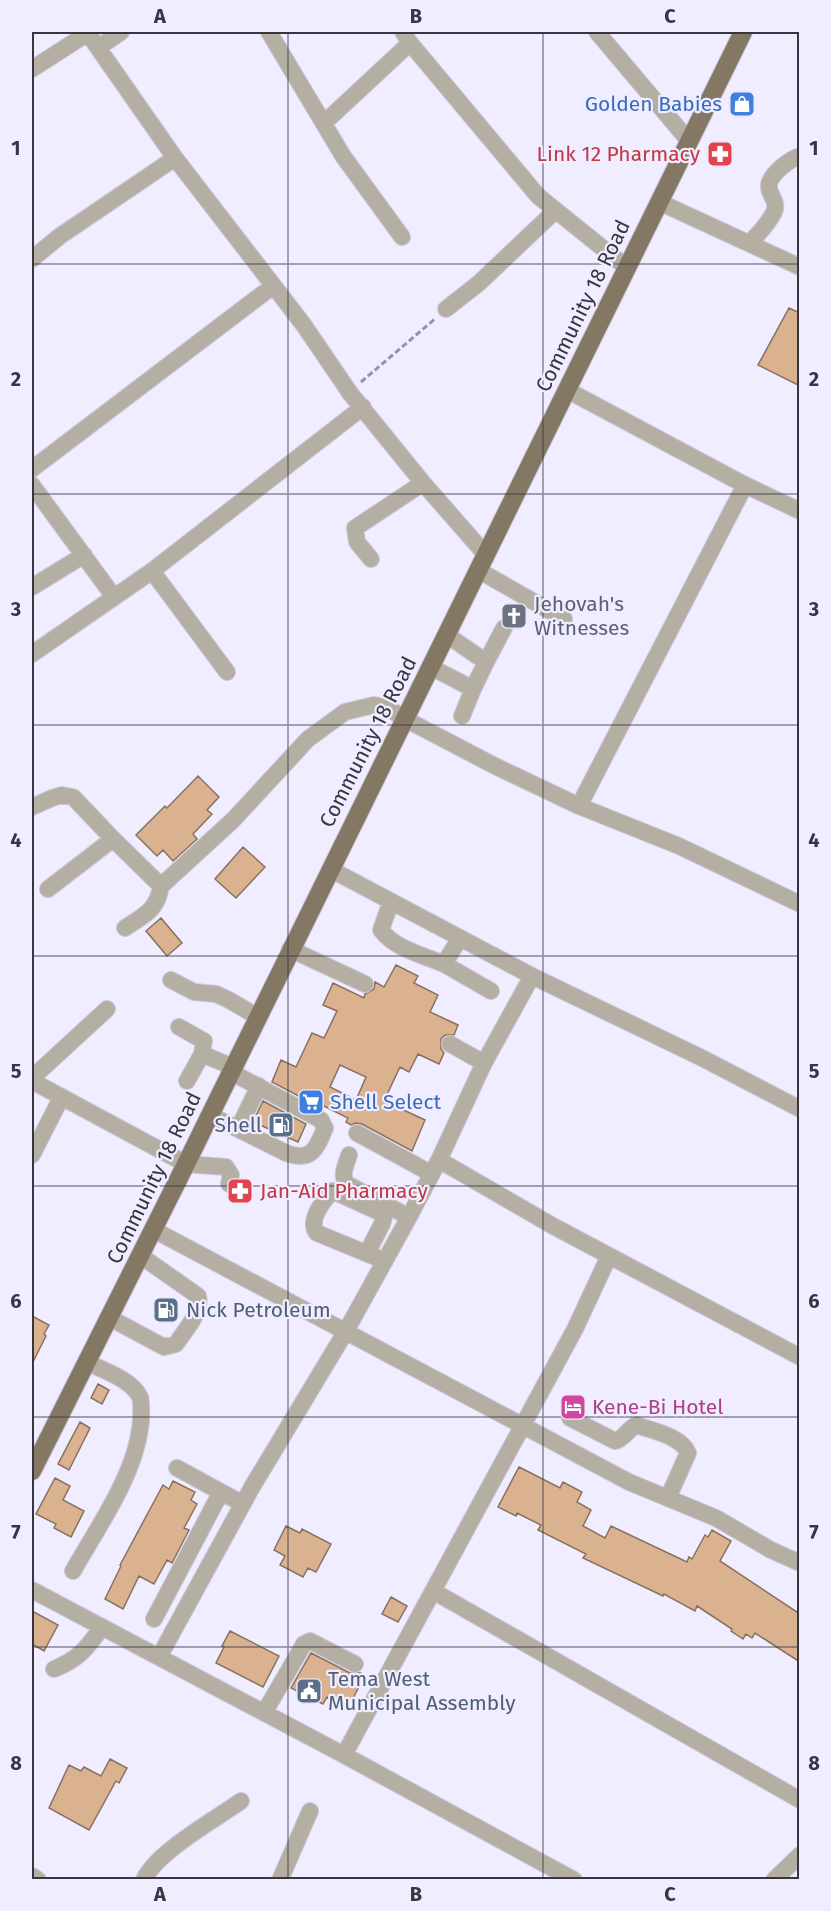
<svg xmlns="http://www.w3.org/2000/svg" width="831" height="1911" font-family="'Fira Sans',sans-serif">
<style>
.building{fill:#dbb290;stroke:#88715f;stroke-width:1.5;fill-rule:evenodd}
.lines{fill:none;stroke-linecap:round;stroke-linejoin:round}
.minor-casing{stroke:#cac8d9;stroke-width:18}
.major-casing{stroke:#cac8d9;stroke-width:20}
.path{stroke:#9594a2;stroke-width:3;stroke-dasharray:6 3;stroke-linecap:butt}
.minor{stroke:#b5aea2;stroke-width:16}
.major{stroke:#847763;stroke-width:18}
.grid{fill:none;stroke:#363540;stroke-width:1.5;stroke-opacity:0.55}
.labels{text-anchor:middle;stroke-width:4.5;stroke-linejoin:round;paint-order:stroke}
.shop-label{font-size:21px;fill:#366cbe;stroke:#efedff;text-anchor:end}
.health-label{font-size:21px;fill:#be3a42;stroke:#efedff;text-anchor:end}
.street-label{font-size:21px;fill:#363540;stroke:#efedff}
.worship-label{font-size:21px;fill:#5b616d;stroke:#efedff;text-anchor:start}
.service-label{font-size:21px;fill:#4e5e75;stroke:#efedff;text-anchor:start}
.hotel-label{font-size:21px;fill:#b23c85;stroke:#efedff;text-anchor:start}
.neatline{fill:none;stroke:#363540;stroke-width:2}
.grid-label{font-size:20px;text-anchor:middle;font-weight:bold;fill:#363540}
</style>
<rect width="100%" height="100%" fill="#efedff"/>
<path class="building" d="M 789,308 L 800,313 L 800,386 L 758,365 Z
M 198,776 L 219,797 L 207,810 L 212,814 L 193,834 L 197,839 L 173,861 L 163,850 L 157,856 L 136,835 L 165,806 L 167,808 Z
M 243,847 L 265,867 L 236,898 L 215,879 Z
M 161,918 L 182,943 L 167,956 L 146,931 Z
M 396,965 L 418,976 L 414,983 L 438,995 L 430,1012 L 458,1025 L 454,1035 L 445,1035 L 441,1039 L 441,1049 L 444,1053 L 439,1064 L 418,1054 L 409,1072 L 400,1067 L 384,1101 L 425,1120 L 412,1151 L 362,1124 L 356,1123 L 351,1125 L 346,1122 L 348,1118 L 322,1105 L 321,1108 L 272,1082 L 281,1060 L 296,1067 L 312,1033 L 324,1038 L 337,1011 L 323,1005 L 333,983 L 364,998 L 365,994 L 374,989 L 375,982 L 384,987 ZM 340,1065 L 366,1077 L 356,1100 L 330,1087 Z
M 263,1101 L 306,1124 L 298,1142 L 253,1122 Z
M 32,1316 L 49,1325 L 44,1334 L 46,1336 L 32,1364 Z
M 98,1384 L 109,1390 L 102,1404 L 91,1398 Z
M 80,1422 L 90,1428 L 69,1470 L 58,1464 Z
M 519,1467 L 560,1488 L 563,1482 L 582,1492 L 577,1502 L 591,1510 L 583,1526 L 605,1538 L 611,1526 L 687,1562 L 689,1557 L 692,1559 L 705,1535 L 708,1537 L 712,1530 L 731,1541 L 720,1561 L 800,1614 L 800,1662 L 755,1633 L 752,1638 L 746,1634 L 743,1639 L 731,1631 L 732,1629 L 697,1606 L 695,1611 L 664,1594 L 663,1596 L 583,1558 L 586,1554 L 538,1530 L 541,1525 L 517,1513 L 516,1516 L 498,1507 Z
M 55,1478 L 70,1486 L 63,1500 L 84,1511 L 71,1537 L 54,1528 L 56,1524 L 36,1514 Z
M 173,1481 L 195,1492 L 191,1500 L 197,1504 L 184,1528 L 189,1530 L 172,1563 L 167,1560 L 154,1584 L 139,1576 L 123,1609 L 105,1599 L 121,1566 L 120,1565 L 163,1485 L 169,1489 Z
M 286,1526 L 300,1533 L 302,1529 L 331,1544 L 316,1572 L 308,1568 L 303,1577 L 280,1565 L 285,1556 L 274,1550 Z
M 391,1597 L 407,1606 L 398,1622 L 382,1614 Z
M 32,1611 L 58,1625 L 44,1651 L 32,1644 Z
M 230,1631 L 279,1656 L 263,1687 L 216,1663 L 224,1647 L 222,1646 Z
M 311,1653 L 350,1673 L 361,1673 L 365,1675 L 348,1708 L 327,1697 L 323,1704 L 291,1688 Z
M 110,1759 L 127,1768 L 119,1783 L 116,1781 L 89,1830 L 49,1808 L 69,1765 L 81,1771 L 84,1767 L 101,1776 Z"/>
<g class="lines">
<g class="minor-casing">
<path id="minor" d="M 87,32 L 175,158 L 303,324 L 350,393 L 423,483 L 486,555
M 269,32 L 343,156 L 402,237
M 403,32 L 410,43 L 538,196 L 626,267
M 597,32 L 689,141
M 99,47 L 121,32
M 32,69 L 88,33
M 324,123 L 410,43
M 659,202 L 800,267
M 750,243 C 758,234 769,223 774,212 C 779,201 768,195 769,185 C 770,174 790,159 800,156
M 32,259 L 60,236 L 175,158
M 446,309 L 479,283 L 555,211
M 567,390 L 745,485 L 800,511
M 32,469 L 273,286
M 32,485 L 114,597
M 371,559 L 357,542 L 355,528 L 423,483
M 478,570 L 564,619
M 152,571 L 227,672
M 32,587 L 84,555
M 32,654 L 152,571 L 363,407
M 486,662 L 504,628
M 431,667 L 473,689 L 486,662 L 447,635
M 462,716 L 473,689
M 579,806 L 745,485
M 32,807 L 52,798 L 62,795 L 73,797 L 113,839 L 161,886 L 233,820 L 308,739 L 345,712 L 374,705 L 388,708 L 405,719 L 497,767 L 579,806 L 679,846 L 800,904
M 330,869 L 532,976 L 702,1058 L 800,1109
M 48,889 L 113,839
M 391,901 L 381,930 C 395,949 423,955 444,964
M 125,928 C 144,915 157,911 161,886
M 460,938 L 444,964 L 491,991
M 290,949 L 365,984
M 171,980 L 194,992 L 216,994 L 229,1000 L 258,1017
M 179,1027 L 204,1041 L 202,1054
M 450,1044 L 484,1063
M 32,1078 L 107,1009
M 32,1081 L 186,1164 L 226,1167 L 231,1175 L 229,1184
M 187,1081 L 202,1054 L 233,1067
M 210,1115 L 286,1153 C 311,1162 316,1150 325,1128 L 321,1120 L 231,1072
M 238,1129 L 259,1086
M 357,1133 L 432,1174
M 32,1155 L 61,1098
M 349,1155 C 346,1165 340,1176 347,1184 L 409,1217
M 439,1160 L 553,1226 L 800,1357
M 154,1230 L 629,1482 L 716,1518 L 771,1550 L 800,1563
M 367,1253 L 382,1224 L 384,1217 L 379,1212 L 333,1191 C 324,1199 307,1221 317,1233 L 385,1261
M 110,1318 L 164,1347 L 176,1344 C 185,1330 202,1313 198,1296 L 141,1256
M 570,1418 L 615,1441 C 624,1439 628,1429 636,1425 C 653,1431 681,1436 688,1453 L 668,1498
M 177,1468 L 243,1504
M 73,1571 C 99,1525 137,1473 141,1420 C 141,1414 142,1403 140,1397 C 131,1379 104,1371 87,1362
M 32,1590 L 344,1755 L 574,1880
M 433,1591 L 800,1800
M 154,1619 L 221,1492
M 159,1657 L 252,1487 L 346,1331 L 409,1217 L 439,1160 L 484,1063 L 532,976
M 54,1669 C 79,1659 87,1648 102,1627
M 264,1713 L 304,1644 L 310,1641 L 355,1664
M 344,1755 L 575,1329 L 609,1256
M 32,1876 L 38,1880
M 144,1880 C 155,1853 216,1819 241,1801
M 280,1880 L 310,1811
M 774,1880 L 800,1855"/>
</g>
<g class="major-casing">
<path id="major" d="M 32,1471 L 186,1164 L 743,32"/>
</g>
<path class="path" d="M 361,382 L 436,318"/>
<use href="#minor" class="minor"/>
<use href="#major" class="major"/>
</g>
<path class="grid" d="M 288,32 L 288,1880M 543,32 L 543,1880M 32,264 L 800,264M 32,494 L 800,494M 32,725 L 800,725M 32,956 L 800,956M 32,1186 L 800,1186M 32,1417 L 800,1417M 32,1647 L 800,1647"/>
<defs>
<g id="shop-square" transform="scale(1.35)"><rect x="-9" y="-9" width="18" height="18" rx="4" fill="#3f7fe0" stroke="#efedff"/><path d="M-5-2.5h2.3a2.7 3.5 0 0 1 5.4 0H5L5.5 6h-11ZM-1.5-2.5h3a1.5 2.3 0 0 0-3 0Z" fill="#fff"/></g>
<g id="pharmacy-square" transform="scale(1.35)"><rect x="-9" y="-9" width="18" height="18" rx="4" fill="#e0444e" stroke="#efedff"/><path d="M-2-6h4v4h4v4h-4v4h-4v-4h-4v-4h4Z" fill="#fff"/></g>
<g id="church-square" transform="scale(1.35)"><rect x="-9" y="-9" width="18" height="18" rx="4" fill="#6b7280" stroke="#efedff"/><path d="M-1.2-6h2.4v3.5h3.3v2.4h-3.3V6h-2.4V-.1h-3.3v-2.4h3.3Z" fill="#fff"/></g>
<g id="supermarket-square" transform="scale(1.35)"><rect x="-9" y="-9" width="18" height="18" rx="4" fill="#3f7fe0" stroke="#efedff"/><path d="M-6-5.5h2.5l.6 2H6L4.5 2H-2.5L-4.4-4H-6ZM-1.5 3.2a1.3 1.3 0 1 0 .1 0ZM3 3.2a1.3 1.3 0 1 0 .1 0Z" fill="#fff"/></g>
<g id="fuel-square" transform="scale(1.35)"><rect x="-9" y="-9" width="18" height="18" rx="4" fill="#5c6f8a" stroke="#efedff"/><path d="M-5.5-6h7V0h2V4h1.3V-2.5L3-4.5l.8-.8L6-3V5H2.5V1h-1V6h-7ZM-4.2-4.7v3.2H.2V-4.7Z" fill="#fff"/></g>
<g id="hotel-square" transform="scale(1.35)"><rect x="-9" y="-9" width="18" height="18" rx="4" fill="#d1479c" stroke="#efedff"/><path d="M-6-4.5h1.5V1H6V5H4.5V3h-9V5H-6ZM-4 0a1.8 1.8 0 1 1 3.6 0ZM.5 0V-2.5h3Q6-2.5 6 0Z" fill="#fff"/></g>
<g id="civic-square" transform="scale(1.35)"><rect x="-9" y="-9" width="18" height="18" rx="4" fill="#5c6f8a" stroke="#efedff"/><path d="M-.6-6.5H3V-4.5H.6V-3L4-1V1h2V6H-6V1h2V-1L-.6-3ZM-1.2 2.5V6h2.4V2.5Z" fill="#fff"/></g>
</defs>
<g fill-rule="evenodd">
<use href="#shop-square" x="742" y="104"/>
<use href="#pharmacy-square" x="720" y="154"/>
<use href="#church-square" x="514" y="616"/>
<use href="#supermarket-square" x="311" y="1102"/>
<use href="#fuel-square" x="281" y="1125"/>
<use href="#pharmacy-square" x="240" y="1191"/>
<use href="#fuel-square" x="166" y="1310"/>
<use href="#hotel-square" x="573" y="1407"/>
<use href="#civic-square" x="309" y="1691"/>
</g>
<g class="labels">
<g class="shop-label">
<text x="722" y="111">Golden Babies</text>
<text x="330" y="1109" text-anchor="start">Shell Select</text>
</g>
<g class="health-label">
<text x="700" y="161">Link 12 Pharmacy</text>
<text x="260" y="1198" text-anchor="start">Jan-Aid Pharmacy</text>
</g>
<g class="street-label">
<text transform="translate(583 306) rotate(-64)" y="7">Community 18 Road</text>
<text transform="translate(368 742) rotate(-63)" y="7">Community 18 Road</text>
<text transform="translate(154 1178) rotate(-64)" y="7">Community 18 Road</text>
</g>
<g class="worship-label">
<text x="534" y="611">Jehovah's<tspan x="534" dy="24">Witnesses</tspan></text>
</g>
<g class="service-label">
<text x="262" y="1132" text-anchor="end">Shell</text>
<text x="186" y="1317">Nick Petroleum</text>
<text x="328" y="1686">Tema West<tspan x="328" dy="24">Municipal Assembly</tspan></text>
</g>
<g class="hotel-label">
<text x="592" y="1414">Kene-Bi Hotel</text>
</g>
</g>
<rect width="831" height="1911" fill="none" stroke="#efedff" stroke-width="66"/>
<rect x="33" y="33" width="765" height="1845" class="neatline"/>
<g class="grid-label">
<text x="160" y="23">A</text>
<text x="416" y="23">B</text>
<text x="670" y="23">C</text>
<text x="16" y="155">1</text>
<text x="814" y="155">1</text>
<text x="16" y="386">2</text>
<text x="814" y="386">2</text>
<text x="16" y="616">3</text>
<text x="814" y="616">3</text>
<text x="16" y="847">4</text>
<text x="814" y="847">4</text>
<text x="16" y="1078">5</text>
<text x="814" y="1078">5</text>
<text x="16" y="1308">6</text>
<text x="814" y="1308">6</text>
<text x="16" y="1539">7</text>
<text x="814" y="1539">7</text>
<text x="16" y="1770">8</text>
<text x="814" y="1770">8</text>
<text x="160" y="1901">A</text>
<text x="416" y="1901">B</text>
<text x="670" y="1901">C</text>
</g>
</svg>
